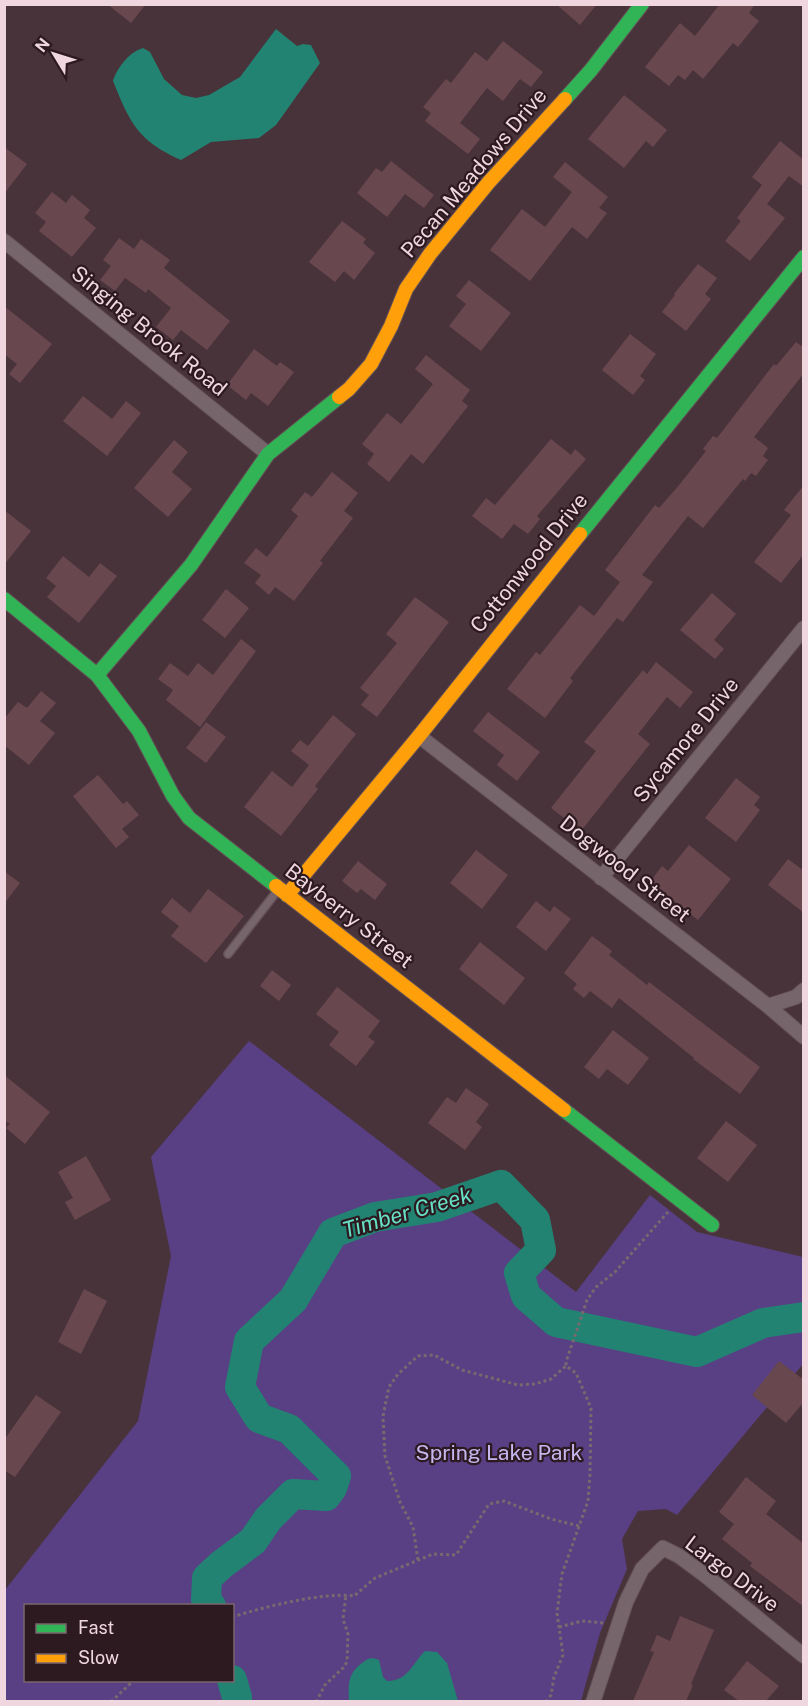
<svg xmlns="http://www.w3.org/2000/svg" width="808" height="1706" font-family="'Public Sans',sans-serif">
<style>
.green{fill:#593f84;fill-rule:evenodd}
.water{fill:#238372}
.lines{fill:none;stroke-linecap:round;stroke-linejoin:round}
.river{stroke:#238372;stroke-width:30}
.building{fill:#69474f}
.lane-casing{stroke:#645157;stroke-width:10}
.street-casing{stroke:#645157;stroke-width:16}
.fast-casing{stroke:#645157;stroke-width:16}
.slow-casing{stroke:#645157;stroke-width:16}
.path{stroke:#79696f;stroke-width:3;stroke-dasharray:3 3;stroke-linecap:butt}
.lane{stroke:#76666b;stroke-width:7}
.street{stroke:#76666b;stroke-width:14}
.fast{stroke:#30b455;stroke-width:14}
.slow{stroke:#ff9f0a;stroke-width:14}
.labels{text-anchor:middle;stroke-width:4.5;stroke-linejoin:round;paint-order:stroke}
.street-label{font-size:21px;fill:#f0d6de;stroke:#2c1a20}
.park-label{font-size:21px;fill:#c5b7ed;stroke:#2c1a20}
.water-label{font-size:22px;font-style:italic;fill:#67e0c5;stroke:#2c1a20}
</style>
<rect width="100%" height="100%" fill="#49333b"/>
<path class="green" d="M 249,1041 L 576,1292 L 650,1195 L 697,1232 L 803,1257 L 803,1364 L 677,1515 L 666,1509 L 638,1511 L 622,1539 L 627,1569 L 600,1633 L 581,1701 L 5,1702 L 5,1590 L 138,1421 L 171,1256 L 151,1157 ZM 26,1606 L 232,1606 L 232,1680 L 26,1680 Z"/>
<path class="water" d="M 276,29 L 297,46 L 303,44 L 311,45 L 320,63 L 276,125 L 259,138 L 211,142 L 181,160 C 138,141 130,123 113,81 C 117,68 129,52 143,48 L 150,52 L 164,79 L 182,95 L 196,98 L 209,95 L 240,77 Z
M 425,1651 L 437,1652 L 447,1663 L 458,1701 L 349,1701 C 348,1685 348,1673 362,1663 C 368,1658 372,1657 379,1660 L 383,1677 L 387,1681 C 408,1681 412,1664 425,1651 Z"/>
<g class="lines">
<path class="river" d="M 211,1606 L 206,1600 L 207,1578 L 221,1565 L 253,1541 L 268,1519 L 293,1494 L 326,1496 L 332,1488 L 336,1476 L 289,1429 L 259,1418 L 240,1387 L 249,1341 L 293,1300 L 333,1233 L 375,1217 L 437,1207 L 501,1185 L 535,1220 L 541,1250 L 519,1273 L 526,1296 L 556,1322 L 697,1352 L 763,1323 L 804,1317
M 232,1680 L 237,1697 L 237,1702"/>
</g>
<path class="building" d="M 107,4 L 146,4 L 131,23 Z
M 556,4 L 597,4 L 580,25 Z
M 720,4 L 755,4 L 749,13 L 759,21 L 738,47 L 733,43 L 703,79 L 693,70 L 685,80 L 678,75 L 669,86 L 645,67 L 680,23 L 695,36 Z
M 503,41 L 543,72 L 531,87 L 520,79 L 503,101 L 487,88 L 460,123 L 480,139 L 468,154 L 425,121 L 431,113 L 423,107 L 446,79 L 451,83 L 475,52 L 487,61 Z
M 624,95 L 667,130 L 653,147 L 646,141 L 624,168 L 588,139 Z
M 780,141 L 804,160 L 804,187 L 789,176 L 767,204 L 785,218 L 750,261 L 725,241 L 741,221 L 737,218 L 762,185 L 752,177 Z
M 4,147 L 27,164 L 4,194 Z
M 391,161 L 434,195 L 424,208 L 405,194 L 387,217 L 357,193 L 376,168 L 382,172 Z
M 565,162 L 608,197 L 599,208 L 607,213 L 587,239 L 572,227 L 530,281 L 490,250 L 522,209 L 545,227 L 572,192 L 553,177 Z
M 52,192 L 66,203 L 72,195 L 90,210 L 84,218 L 96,228 L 72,257 L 39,231 L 46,222 L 35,213 Z
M 342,221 L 366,239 L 363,243 L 375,253 L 354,280 L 344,271 L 335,282 L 309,262 Z
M 119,238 L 134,249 L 141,239 L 170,260 L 164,268 L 230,321 L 207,350 L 181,330 L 173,340 L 156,327 L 171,308 L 148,289 L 146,293 L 125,278 L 115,291 L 100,280 L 111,266 L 103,260 Z
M 698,264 L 717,278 L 705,294 L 711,299 L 686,331 L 662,312 L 675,295 L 674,294 Z
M 469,280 L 511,313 L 481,351 L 449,326 L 466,304 L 456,296 Z
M 4,306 L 52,344 L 20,383 L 9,374 L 17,364 L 4,354 Z
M 630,334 L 656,354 L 640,376 L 645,380 L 633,395 L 602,370 Z
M 796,342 L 804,348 L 804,373 L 754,437 L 768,448 L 763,456 L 768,460 L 756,476 L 751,473 L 745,481 L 743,479 L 703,528 L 688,516 L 642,575 L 653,582 L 623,622 L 617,618 L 570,678 L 573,681 L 545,718 L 507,689 L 536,652 L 540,655 L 580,605 L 594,616 L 620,582 L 605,570 L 655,505 L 659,508 L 680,484 L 706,451 L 703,449 L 713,436 L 717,438 L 774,364 L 776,366 Z
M 254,349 L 277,366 L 280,362 L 294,372 L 268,406 L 251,393 L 246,400 L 227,385 Z
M 426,355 L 470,390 L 462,401 L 468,406 L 423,464 L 411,454 L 389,482 L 367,464 L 374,454 L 362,444 L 387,413 L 401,424 L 433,384 L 415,369 Z
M 83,396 L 112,419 L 126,401 L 141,413 L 107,456 L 63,421 Z
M 551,439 L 571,455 L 575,449 L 586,459 L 537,516 L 540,519 L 528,534 L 514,524 L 502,539 L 472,516 L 486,498 L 495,505 Z
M 174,440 L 188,452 L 172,472 L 192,489 L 168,517 L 134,488 Z
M 332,472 L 358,493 L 344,511 L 353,518 L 320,561 L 323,563 L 294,601 L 275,587 L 269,595 L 255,583 L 261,575 L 244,563 L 256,548 L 267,557 L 298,516 L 291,510 L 305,492 L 312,497 Z
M 804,485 L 804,554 L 781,583 L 754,562 L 791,515 L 784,510 Z
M 4,510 L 31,531 L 4,565 Z
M 63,556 L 89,577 L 100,563 L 117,576 L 79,623 L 47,597 L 56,586 L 46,578 Z
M 226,589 L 249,608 L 225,638 L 202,620 Z
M 712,593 L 736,614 L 714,640 L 724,649 L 715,659 L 680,630 Z
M 415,597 L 449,622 L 377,717 L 361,705 L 369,695 L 360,688 L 397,643 L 386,634 Z
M 241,639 L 256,651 L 200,727 L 166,700 L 173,690 L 158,679 L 170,663 L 188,676 L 198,663 L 213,675 Z
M 656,662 L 693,692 L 680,708 L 667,697 L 638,734 L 650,744 L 581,831 L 551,808 L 596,751 L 584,742 L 643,670 L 647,674 Z
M 41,691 L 56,703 L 40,721 L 55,733 L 29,765 L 4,745 L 4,719 L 18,702 L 27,708 Z
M 488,712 L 540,752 L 517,781 L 497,765 L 504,755 L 473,731 Z
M 333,715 L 356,734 L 315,786 L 318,789 L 281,836 L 244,807 L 272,771 L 292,787 L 309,765 L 291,751 L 300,740 L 308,746 Z
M 206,722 L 226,737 L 206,763 L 186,748 Z
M 98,775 L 123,804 L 127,801 L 139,815 L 122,829 L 129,837 L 116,848 L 73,796 Z
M 736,778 L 760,797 L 754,805 L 760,810 L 736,842 L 705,818 Z
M 689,845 L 731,879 L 698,920 L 650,882 L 662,866 L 668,871 Z
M 476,850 L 508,875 L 482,909 L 450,883 Z
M 788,859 L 804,871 L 804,913 L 768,885 Z
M 358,861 L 387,884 L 375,900 L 361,889 L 357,893 L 342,881 Z
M 4,871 L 20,883 L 4,904 Z
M 208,889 L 244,916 L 206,963 L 171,936 L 179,926 L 161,912 L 172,898 L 190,913 Z
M 536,901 L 550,912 L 554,906 L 571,919 L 546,951 L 516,927 Z
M 592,936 L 612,951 L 609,955 L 647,985 L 649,982 L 760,1067 L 740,1094 L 693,1059 L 694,1058 L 619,998 L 612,1008 L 590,991 L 584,998 L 573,989 L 577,984 L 564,973 Z
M 480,942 L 525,978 L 504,1005 L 459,969 Z
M 272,970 L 291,985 L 279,1001 L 260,986 Z
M 337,987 L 380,1021 L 368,1037 L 375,1042 L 356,1066 L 329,1045 L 339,1032 L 316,1014 Z
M 613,1030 L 649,1058 L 628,1085 L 607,1069 L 599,1079 L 584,1067 Z
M 4,1075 L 50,1112 L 25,1144 L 6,1128 L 10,1124 L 4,1120 Z
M 466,1088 L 489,1104 L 476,1122 L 482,1127 L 465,1150 L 428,1123 L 447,1097 L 456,1103 Z
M 726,1121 L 757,1145 L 728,1182 L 697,1158 Z
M 86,1156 L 111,1200 L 75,1220 L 65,1202 L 73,1198 L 58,1172 Z
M 84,1289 L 107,1301 L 81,1354 L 58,1342 Z
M 779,1361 L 804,1380 L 804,1402 L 786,1423 L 752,1395 Z
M 36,1395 L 61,1412 L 15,1477 L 4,1470 L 4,1440 Z
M 746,1477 L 776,1501 L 766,1514 L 804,1544 L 804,1607 L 750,1566 L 752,1563 L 722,1539 L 734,1524 L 719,1512 Z
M 680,1616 L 714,1630 L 691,1684 L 693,1685 L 686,1701 L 633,1701 L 654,1652 L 650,1651 L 657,1635 L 670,1641 Z
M 747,1661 L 779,1686 L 766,1701 L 739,1701 L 724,1690 Z"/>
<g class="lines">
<g class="lane-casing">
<path id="lane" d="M 228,954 L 278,890"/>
</g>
<g class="street-casing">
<path id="street" d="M 4,241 L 268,454
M 419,736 L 768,1006 L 804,1037
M 601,878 L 804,628
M 768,1006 L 796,997 L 804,990
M 593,1702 L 626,1602 L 642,1569 L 663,1548 L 679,1556 L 706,1576 L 804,1656"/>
</g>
<g class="fast-casing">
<path id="fast" d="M 565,99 L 591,70 L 642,4
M 580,534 L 804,257
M 4,599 L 97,675 L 139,731 L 173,796 L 189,818 L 276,886
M 97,675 L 191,565 L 268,454 L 339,397
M 564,1110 L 712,1225"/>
</g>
<g class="slow-casing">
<path id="slow" d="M 339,397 L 349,389 L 371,364 L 391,326 L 406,289 L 430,254 L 489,182 L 565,99
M 276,886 L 564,1110
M 287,895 L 419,736 L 580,534"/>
</g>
<path class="path" d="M 418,1560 L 413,1527 L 400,1502 L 385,1456 L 383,1416 L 389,1387 L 398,1374 L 418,1356 L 434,1355 L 462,1370 L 518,1385 L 535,1384 L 551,1379 L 566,1366
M 232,1617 C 264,1607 322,1592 354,1596 L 375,1578 L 433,1554 L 456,1555 L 489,1504 L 504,1501 L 551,1519 L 579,1526
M 559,1627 L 582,1621 L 604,1623
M 111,1702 L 134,1680
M 316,1702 L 325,1685 L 345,1666 L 347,1661 L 348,1634 L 343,1619 L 346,1595
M 546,1702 L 551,1695 L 554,1677 L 563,1655 L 557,1613 L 562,1574 L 588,1501 L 590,1474 L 591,1408 L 576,1373 L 566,1366 L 566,1362 L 587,1300 L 596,1287 L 615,1272 L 668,1212"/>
<use href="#lane" class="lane"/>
<use href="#street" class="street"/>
<use href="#fast" class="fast"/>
<use href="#slow" class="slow"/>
</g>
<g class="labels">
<g class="street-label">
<text transform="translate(474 173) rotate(-50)" y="7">Pecan Meadows Drive</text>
<text transform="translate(149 331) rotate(39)" y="7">Singing Brook Road</text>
<text transform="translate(529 563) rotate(-51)" y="7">Cottonwood Drive</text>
<text transform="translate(686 740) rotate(-51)" y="7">Sycamore Drive</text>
<text transform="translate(625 869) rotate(38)" y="7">Dogwood Street</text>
<text transform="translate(349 916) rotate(38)" y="7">Bayberry Street</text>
<text transform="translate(732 1574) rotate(37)" y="7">Largo Drive</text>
</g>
<g class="park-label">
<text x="499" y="1460">Spring Lake Park</text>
</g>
<g class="water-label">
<text transform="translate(407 1212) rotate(-16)" y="8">Timber Creek</text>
</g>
</g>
<rect width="808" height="1706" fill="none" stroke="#f0d6de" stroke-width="12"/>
<rect x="24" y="1604" width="210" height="78" fill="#2c1a20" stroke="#7a656c" stroke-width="1.5"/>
<rect x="36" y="1624" width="30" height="9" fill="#30b455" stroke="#7a656c" stroke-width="1.5"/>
<text x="78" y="1634" font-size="18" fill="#f0d6de">Fast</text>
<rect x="36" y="1654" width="30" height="9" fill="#ff9f0a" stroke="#7a656c" stroke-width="1.5"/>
<text x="78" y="1664" font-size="18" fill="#f0d6de">Slow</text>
<g transform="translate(54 54) rotate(308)" stroke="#2c1a20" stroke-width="4.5" paint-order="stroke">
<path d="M0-4.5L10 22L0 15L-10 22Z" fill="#f0d6de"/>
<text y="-9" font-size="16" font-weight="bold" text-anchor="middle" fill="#f0d6de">N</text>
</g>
</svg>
